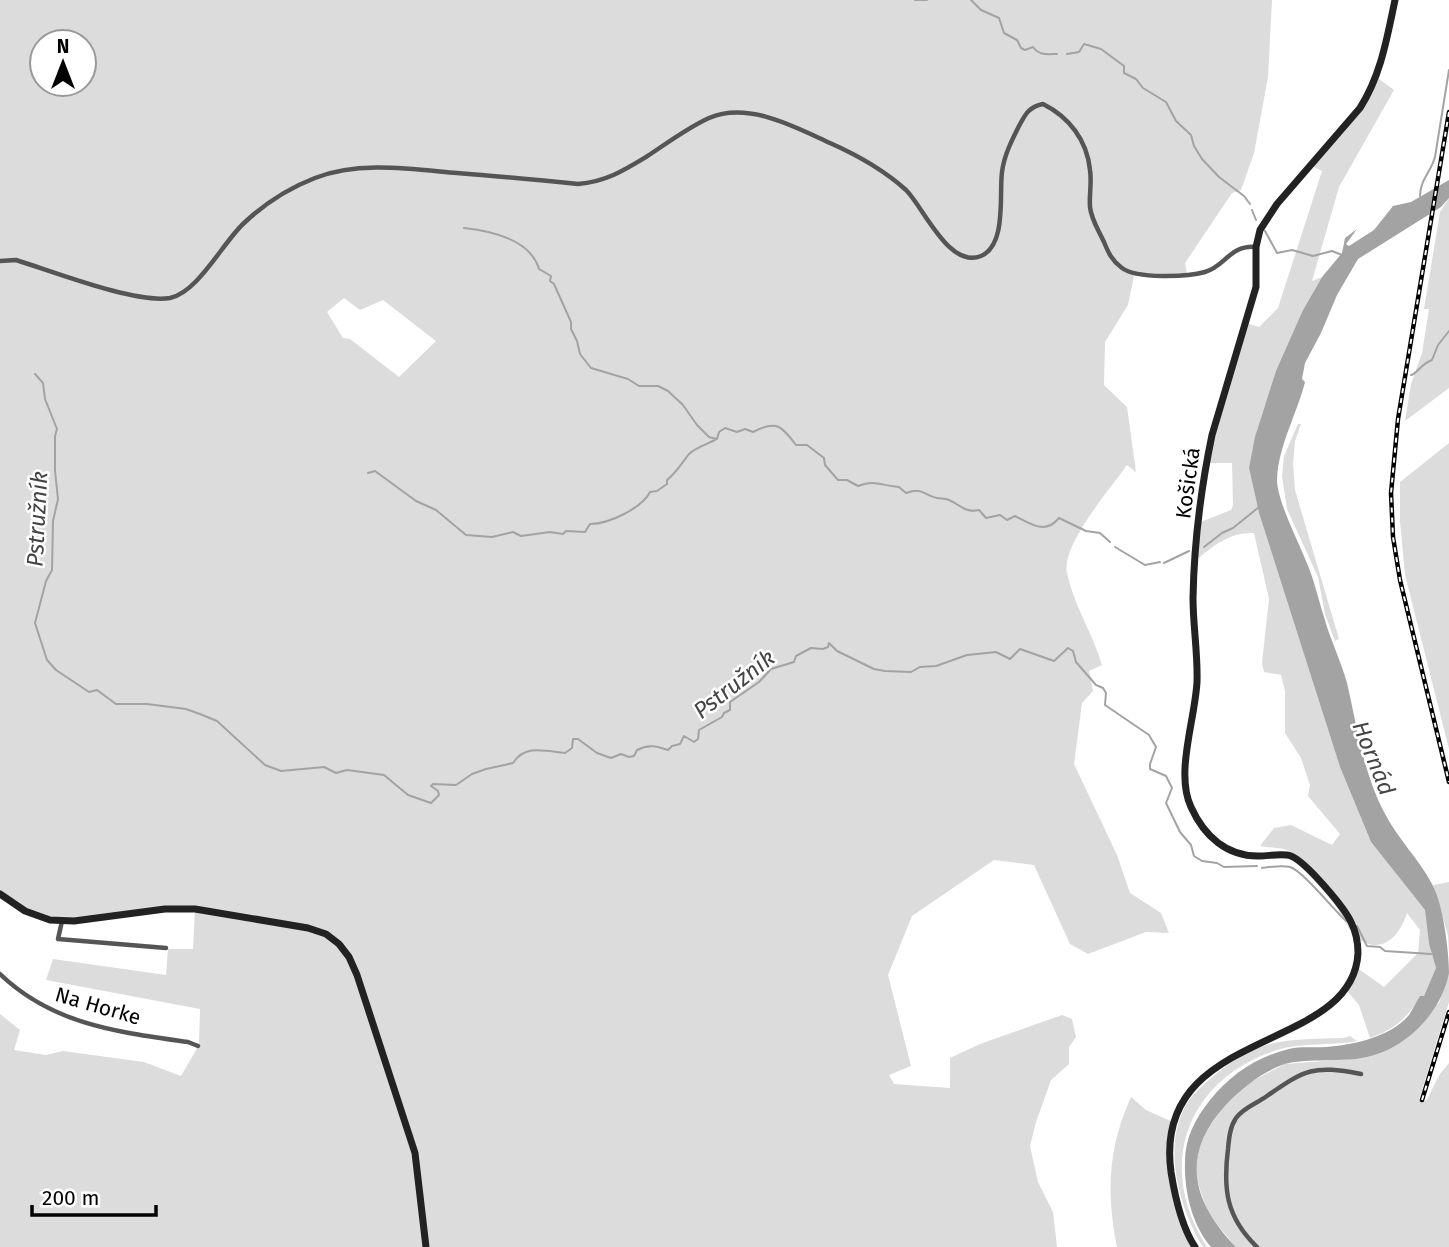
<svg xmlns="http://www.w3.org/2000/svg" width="1449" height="1247" font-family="'Fira Sans',sans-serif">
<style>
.green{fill:#dcdcdc;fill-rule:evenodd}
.water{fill:#a3a3a3}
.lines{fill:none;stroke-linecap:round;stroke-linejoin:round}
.stream{stroke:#a3a3a3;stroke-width:2}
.street{stroke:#555;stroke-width:4.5}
.secondary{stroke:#222;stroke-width:7}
.rail-casing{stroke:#000;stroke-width:4.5}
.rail{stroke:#fff;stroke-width:2;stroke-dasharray:5;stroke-linecap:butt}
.labels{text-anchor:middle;stroke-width:5;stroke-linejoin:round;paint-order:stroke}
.street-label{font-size:21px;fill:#000;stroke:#fff}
.water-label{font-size:23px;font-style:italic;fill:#444;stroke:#fff}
</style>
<rect width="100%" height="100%" fill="#fff"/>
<path class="green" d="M 0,0 L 1272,0 L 1268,77 L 1254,153 L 1241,190 L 1232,193 L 1185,263 L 1187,273 L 1134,276 L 1128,305 L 1105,342 L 1104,385 L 1127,407 L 1136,472 L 1127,465 C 1111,488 1061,545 1067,573 C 1074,606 1093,634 1102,665 L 1089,671 L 1093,691 L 1082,703 L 1074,764 L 1117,855 L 1130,893 L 1161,913 L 1169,933 L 1146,932 L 1088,954 L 1070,944 L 1034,865 L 994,860 L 912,916 L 888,975 L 911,1066 L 889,1075 L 894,1084 L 950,1088 L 950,1058 L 980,1044 L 1062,1015 L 1072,1019 L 1076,1037 L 1069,1047 L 1069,1064 L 1051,1080 L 1036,1122 L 1030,1146 L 1038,1182 L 1053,1212 L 1057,1247 L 0,1247 L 0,1014 L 20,1030 L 14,1050 L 46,1055 L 63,1051 L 144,1062 L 181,1076 L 199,1045 L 200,1009 L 46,980 L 53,959 L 166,975 L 168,949 L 193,949 L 195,909 L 87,919 L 37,916 L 0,894 ZM 42,42 L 84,42 L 84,84 L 42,84 ZM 344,298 L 360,310 L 383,300 L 436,341 L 399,377 L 350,339 L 343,338 L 327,312 Z
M 1379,79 L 1394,90 L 1339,187 L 1312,281 L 1322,277 L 1303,310 L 1249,468 L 1259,513 L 1340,767 L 1371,842 L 1425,910 L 1429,944 L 1436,968 L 1424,996 L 1420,997 C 1406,1019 1395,1029 1370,1038 L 1359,1005 L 1347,991 L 1356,967 L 1384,987 L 1418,953 L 1420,930 L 1407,913 C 1399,938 1380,957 1355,936 C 1349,930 1345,920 1340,913 C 1328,892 1313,866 1293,853 C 1285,847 1270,848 1260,846 L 1274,828 L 1291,825 L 1332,845 L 1340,834 L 1308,796 L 1310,785 L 1301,758 L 1285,733 L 1285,691 L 1281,675 L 1264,672 L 1262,663 L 1269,599 L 1254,533 C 1230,532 1213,546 1195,561 L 1198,523 L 1231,510 L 1233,505 L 1232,463 L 1206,463 L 1246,323 L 1259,327 L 1278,308 L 1322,171 L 1312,166 L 1371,87 L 1373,80 Z
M 1449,198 L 1449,388 L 1405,421 L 1411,384 L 1422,353 L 1429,309 L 1424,309 L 1440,212 Z
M 1298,424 L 1301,424 L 1295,441 L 1293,464 L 1295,490 L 1339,639 L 1335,641 L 1325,614 L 1318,577 L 1287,509 L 1282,476 L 1284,456 Z
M 1449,443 L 1449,749 L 1405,575 L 1400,521 L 1400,482 Z
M 1449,882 L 1449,954 L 1448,935 L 1433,885 Z
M 1449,972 L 1449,1002 L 1419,1100 L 1426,1101 L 1440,1074 L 1449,1063 L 1449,1247 L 1236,1247 L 1208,1214 L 1196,1177 L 1196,1162 L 1201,1139 L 1221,1110 L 1250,1082 L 1285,1064 L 1364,1058 L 1439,1003 Z
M 1350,1036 L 1357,1041 C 1331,1046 1302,1042 1277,1050 C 1186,1079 1155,1167 1207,1247 L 1203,1247 C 1180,1210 1163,1150 1184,1109 C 1192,1094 1204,1084 1217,1073 C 1230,1063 1247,1051 1263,1046 C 1288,1038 1316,1039 1343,1038 Z
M 1131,1097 L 1146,1110 L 1173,1122 L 1170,1138 L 1178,1205 L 1195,1247 L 1117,1247 C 1106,1192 1108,1148 1131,1097 Z"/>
<path class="water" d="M 1449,180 L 1449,198 L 1441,207 L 1358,259 L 1337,295 L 1321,333 L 1305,363 L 1302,379 L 1305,382 C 1297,414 1278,446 1277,480 C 1277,500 1298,541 1306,561 C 1314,579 1318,598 1324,617 C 1330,639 1341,661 1347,683 C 1357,726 1363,772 1384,812 C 1397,838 1419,859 1432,884 C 1443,903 1449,951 1449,973 C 1441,1014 1404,1051 1362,1058 C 1339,1062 1302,1058 1282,1065 C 1259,1074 1242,1088 1225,1106 C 1180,1155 1192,1202 1236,1247 L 1211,1247 C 1192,1225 1184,1191 1185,1162 C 1185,1138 1195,1119 1210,1100 C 1231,1074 1256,1057 1289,1049 C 1301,1046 1314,1048 1326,1047 C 1353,1045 1391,1037 1409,1015 C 1413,1009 1416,1002 1420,996 L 1424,996 L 1436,968 L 1429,944 L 1425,910 L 1371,842 L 1340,767 L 1259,513 L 1249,468 L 1255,437 L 1276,371 L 1303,310 L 1322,277 L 1342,253 L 1345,238 L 1357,229 L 1346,244 L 1349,246 L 1374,230 L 1393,206 L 1411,202 Z"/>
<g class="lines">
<path class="stream" d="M 915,0 L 927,0
M 971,0 L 981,10 L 999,18 L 1004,33 L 1017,40 L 1021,48 L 1025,50 L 1033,47 C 1040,56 1047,54 1057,54
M 1067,54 L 1079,52 L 1084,44 L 1101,49 L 1124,66 L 1124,73 L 1136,79 L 1143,88 L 1166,102 L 1176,121 L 1191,135 L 1194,146 L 1202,159 L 1219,177 L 1244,196 L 1250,204
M 1420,196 C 1420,180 1431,172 1435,157 L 1449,70
M 1252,210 L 1256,220
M 464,228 C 492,231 530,239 539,269 L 551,276 L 550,281 L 554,284 L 571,322 L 571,329 L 577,341 L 580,354 L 591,368 L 628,379 L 639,386 L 658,386 L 668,391 L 683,405 L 697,425 L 709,437 L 717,439 L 719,432 L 725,428 L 737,432 L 745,429 L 753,432 C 776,420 781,425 796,445 L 807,445 L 824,458 L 825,465 L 838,480 L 847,480 L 858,486 C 876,479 881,486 899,487 L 906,493 C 924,487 923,495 937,498 C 941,499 945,498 949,500 C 961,505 964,513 979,510 L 986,518 L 1000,515 L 1007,520 L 1015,516 C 1031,524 1045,535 1059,518 L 1086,531 L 1100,533 L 1110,542
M 1265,231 L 1277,253 L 1292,250 L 1313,256 L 1332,251 L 1342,255
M 35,374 L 43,383 L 45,399 L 57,429 L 55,436 L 55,471 L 58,499 L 53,521 L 52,570 L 46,581 L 35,623 L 47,660 L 56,670 L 89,692 L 97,690 L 116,704 L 147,704 L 186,709 L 200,714 L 217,721 L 265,765 L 281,771 L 324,767 L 336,773 L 347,770 L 384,775 L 408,795 L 431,803 L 439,795 L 438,791 L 431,786 L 433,784 L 456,785 L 472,774 L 486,769 L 513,763 C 525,744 545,751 565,753 L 572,748 L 573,739 L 578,739 L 597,753 L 611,758 L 621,754 L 629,757 L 634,756 L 637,750 C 648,744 656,746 668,750 L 672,746 L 680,744 L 684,736 L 694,742 L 698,739 L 699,730 L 722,717 L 724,713 L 730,710 L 730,702 L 759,682 L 771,669 L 794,662 L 796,656 L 811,648 L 823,649 L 828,647 L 829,643 L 837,651 L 874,669 L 885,671 L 911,672 L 920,667 L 936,666 L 967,655 L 996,652 L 1010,659 L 1020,649 L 1054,661 L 1068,648 L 1073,651 L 1076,662 L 1096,685 L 1103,688 L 1106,693 L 1105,705 L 1149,735 L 1156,747 L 1150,764 L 1150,769 L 1166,776 L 1172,788 L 1166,803 L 1180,832 L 1191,845 L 1194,856 L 1202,861 L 1217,863 L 1224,867 L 1257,866
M 1411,375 C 1417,374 1422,363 1432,360 L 1438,345 L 1449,331
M 368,473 L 375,471 L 416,501 L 436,510 L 466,535 L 492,537 L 513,532 L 521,536 L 550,532 L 563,534 L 566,531 L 585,532 L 590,524 C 609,524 642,508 650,492 L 657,491 L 667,484 L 667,480 C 676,473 682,463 689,454 C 695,448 707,444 715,440
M 1115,547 L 1145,565 L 1160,562
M 1204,547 L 1222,533 L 1233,528 L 1259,507
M 1164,563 L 1189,551
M 1262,868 C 1270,867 1281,865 1290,867 C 1303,871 1333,909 1346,921
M 1357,926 L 1367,946 L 1380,947 L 1385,951 L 1431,954"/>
<path class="street" d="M 0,261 L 16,260 C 52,271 136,304 170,298 C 198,292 222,244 243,224 C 263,205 289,188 315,178 C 359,161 411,169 457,173 C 497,176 538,180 578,184 C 605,182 623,171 646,157 C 666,144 687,128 709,118 C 748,101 795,127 830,143 C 857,155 884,170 906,190 C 924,208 949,269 981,256 C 1007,245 999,194 1002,172 C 1004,156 1011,142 1018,128 C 1025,115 1028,107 1043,104 C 1069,117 1087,140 1090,170 C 1092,182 1089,195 1090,207 C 1091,219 1099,231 1104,242 C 1108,252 1112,261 1122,268 C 1137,279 1187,277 1205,272 C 1226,266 1229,245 1256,247
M 62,921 L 58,939 L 166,948
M 0,974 C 53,1025 119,1032 188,1042 L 198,1046
M 1257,1247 C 1226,1217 1223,1189 1228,1149 C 1229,1138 1230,1127 1236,1118 C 1244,1107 1256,1104 1267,1096 C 1306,1069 1313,1065 1361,1074"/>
<path class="secondary" d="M 0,894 L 25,911 L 50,920 L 74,921 L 165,909 L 195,909 L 308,928 L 326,934 L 339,944 L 349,957 L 357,975 L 415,1153 L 426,1247
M 1195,1247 C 1181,1226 1175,1197 1171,1172 C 1151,1025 1353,1055 1358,953 C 1358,942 1356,932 1351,922 C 1344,907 1306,862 1291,856 C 1283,853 1269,856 1260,856 C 1227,857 1204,836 1191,807 C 1175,773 1195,720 1197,682 C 1198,654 1193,626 1193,598 C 1194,544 1201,488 1212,435 L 1256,287 L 1256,247 L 1260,230 L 1277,204 L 1360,108 C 1381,75 1387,38 1395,0"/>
<g class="rail-casing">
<path id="rail" d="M 1449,112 L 1398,419 L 1391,493 L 1393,537 L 1400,580 L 1449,782
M 1422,1100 L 1449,1012"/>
</g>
<use href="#rail" class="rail"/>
</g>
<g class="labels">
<g class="street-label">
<text transform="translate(1188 483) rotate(-82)" y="7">Košická</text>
<text transform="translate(98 1006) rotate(16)" y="7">Na Horke</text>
</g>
<g class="water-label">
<text transform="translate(37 519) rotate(-87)" y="8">Pstružník</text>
<text transform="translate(734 684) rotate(-38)" y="8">Pstružník</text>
<text transform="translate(1374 758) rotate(68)" y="8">Hornád</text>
</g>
</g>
<g transform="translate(63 63)"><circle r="33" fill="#ffffff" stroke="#999999" stroke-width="2"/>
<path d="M0-5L12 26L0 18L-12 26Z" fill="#000000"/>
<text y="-10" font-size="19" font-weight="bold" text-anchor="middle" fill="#000000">N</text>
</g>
<path d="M32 1205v10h124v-10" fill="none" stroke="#000000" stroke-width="3.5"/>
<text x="42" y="1205" font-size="21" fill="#000000" stroke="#ffffff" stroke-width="5" paint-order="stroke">200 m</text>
</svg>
